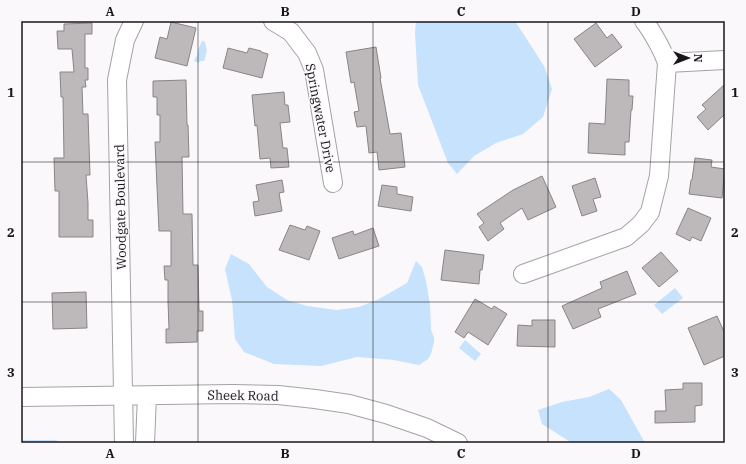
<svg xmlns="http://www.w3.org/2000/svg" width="746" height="464" font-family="'IBM Plex Serif',serif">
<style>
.water{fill:#c6e2fc}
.building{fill:#bdb8ba;stroke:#898586}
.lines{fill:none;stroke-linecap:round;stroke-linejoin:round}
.minor-casing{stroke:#a4a2a5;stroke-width:20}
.minor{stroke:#fff;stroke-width:18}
.grid{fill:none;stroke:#171618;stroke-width:1;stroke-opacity:0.55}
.labels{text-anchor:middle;stroke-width:3;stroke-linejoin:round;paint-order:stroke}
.street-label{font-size:13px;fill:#171618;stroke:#fbf8fc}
.neatline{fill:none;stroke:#171618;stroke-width:1.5}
.grid-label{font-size:13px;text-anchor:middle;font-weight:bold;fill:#171618}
</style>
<rect width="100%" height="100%" fill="#fbf8fc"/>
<path class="water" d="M 416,21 L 515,21 L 544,66 L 552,89 L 543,117 L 523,134 L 496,143 L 474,156 L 457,174 L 448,163 L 418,85 L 415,33 Z
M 202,41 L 203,41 L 205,42 L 207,52 C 205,54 206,58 204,61 L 201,61 L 198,63 L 194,61 L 195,58 L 197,56 L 198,50 Z
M 231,254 L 249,264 L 267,287 L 287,300 L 307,306 L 337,310 L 359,307 L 379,299 L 407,283 L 416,261 L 422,267 L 426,281 L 430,305 L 431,330 L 434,337 L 434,342 L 431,354 L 428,359 L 419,365 L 394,360 L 357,357 L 321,366 L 274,364 L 244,352 L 235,339 L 232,300 L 225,269 Z
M 675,288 L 683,298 L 662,314 L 654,305 Z
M 465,340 L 481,354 L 475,361 L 459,348 Z
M 609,389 L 621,400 L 645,443 L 572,443 L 542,424 L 538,410 L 562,402 L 589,397 Z
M 21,440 L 56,440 L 61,443 L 21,443 Z"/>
<path class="building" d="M 171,22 L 196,28 L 187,66 L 155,58 L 160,37 L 167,39 Z
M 92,23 L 92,34 L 85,34 L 85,68 L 88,68 L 88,80 L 85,80 L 86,87 L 82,87 L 83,114 L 88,114 L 90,175 L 86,175 L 88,203 L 88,220 L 93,220 L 93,237 L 59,237 L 59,191 L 55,191 L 54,158 L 64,158 L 63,97 L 61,97 L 60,72 L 74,72 L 72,49 L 58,49 L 57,31 L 64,31 L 64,24 Z
M 596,23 L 607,38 L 612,34 L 622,47 L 595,67 L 574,39 Z
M 376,47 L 381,78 L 380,78 L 390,134 L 401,133 L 405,167 L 379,170 L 377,152 L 369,153 L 366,126 L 357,127 L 354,112 L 359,111 L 354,82 L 351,83 L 346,52 Z
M 228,48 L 247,53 L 249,48 L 261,51 L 261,52 L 268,54 L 262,78 L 223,68 Z
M 607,79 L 629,80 L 629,96 L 633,96 L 632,110 L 631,110 L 629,142 L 625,142 L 625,155 L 588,153 L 589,123 L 605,124 Z
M 186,80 L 187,125 L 188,125 L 189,157 L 182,157 L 183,214 L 192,214 L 193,265 L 198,265 L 199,311 L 203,311 L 203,331 L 197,331 L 197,342 L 166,343 L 166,329 L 169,329 L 168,301 L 168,280 L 165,280 L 164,266 L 171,266 L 171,231 L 159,231 L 155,142 L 160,142 L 160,115 L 157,115 L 157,97 L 153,97 L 153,81 Z
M 725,84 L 725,114 L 708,130 L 697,117 L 706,109 L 702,105 Z
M 284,92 L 285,105 L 288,105 L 290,122 L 280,123 L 283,148 L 287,148 L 289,167 L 271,168 L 270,158 L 260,159 L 257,125 L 255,126 L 252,95 Z
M 695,158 L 712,160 L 711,167 L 725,169 L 722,198 L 689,194 L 691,180 L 692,180 Z
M 542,176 L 556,207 L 528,220 L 522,208 L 500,223 L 504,229 L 488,241 L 479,227 L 484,223 L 477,214 L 513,190 Z
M 595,178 L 601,197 L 593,199 L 597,211 L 582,216 L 572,186 Z
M 282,180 L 284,192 L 279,193 L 282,211 L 255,216 L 253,202 L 259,201 L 256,185 Z
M 382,185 L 397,187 L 397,194 L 413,197 L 411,211 L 378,206 Z
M 688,208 L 711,218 L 701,241 L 692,237 L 690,241 L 676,234 Z
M 290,225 L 305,230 L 307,226 L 320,231 L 309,260 L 279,250 Z
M 373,228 L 379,246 L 339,259 L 332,238 L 353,231 L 354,235 Z
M 445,250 L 484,255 L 482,270 L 480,270 L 479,284 L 441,280 Z
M 661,252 L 678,271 L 659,287 L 642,268 Z
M 627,271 L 636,294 L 598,309 L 601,317 L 573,329 L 562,306 L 602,288 L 600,282 Z
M 86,292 L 87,328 L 53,329 L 52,293 Z
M 475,299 L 492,309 L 494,306 L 507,314 L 488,345 L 468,332 L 464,338 L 455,332 Z
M 717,316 L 725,334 L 725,356 L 704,365 L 688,328 Z
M 532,320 L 555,320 L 555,347 L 517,346 L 518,325 L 532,326 Z
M 683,383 L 702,383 L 702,405 L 695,406 L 695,422 L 655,423 L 655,411 L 666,411 L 665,390 L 683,389 Z"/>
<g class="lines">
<g class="minor-casing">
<path id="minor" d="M 273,21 L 291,32 L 307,53 L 314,70 L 333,183
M 667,63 L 725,60
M 523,274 L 626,237 L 641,224 L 650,212 L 659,176 L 667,63 C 663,51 652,31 644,21
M 21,397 L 233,394 L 278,395 L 315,399 L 349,404 L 386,414 L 427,428 L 458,443
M 124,443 L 117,80 L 125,40 L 134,21
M 145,443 L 147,396"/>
</g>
<use href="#minor" class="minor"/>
</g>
<path class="grid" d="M 198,21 L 198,443M 373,21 L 373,443M 548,21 L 548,443M 21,162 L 725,162M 21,302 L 725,302"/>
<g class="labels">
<g class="street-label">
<text transform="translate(321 118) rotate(79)" y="5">Springwater Drive</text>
<text transform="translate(120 207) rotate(-91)" y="5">Woodgate Boulevard</text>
<text transform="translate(243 395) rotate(1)" y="5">Sheek Road</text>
</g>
</g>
<rect width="746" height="464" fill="none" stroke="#fbf8fc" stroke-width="44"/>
<g transform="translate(688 58) rotate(90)" stroke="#fbf8fc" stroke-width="3" paint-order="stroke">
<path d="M0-3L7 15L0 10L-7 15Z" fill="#171618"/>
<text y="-6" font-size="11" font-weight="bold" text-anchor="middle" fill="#171618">N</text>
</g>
<rect x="22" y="22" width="702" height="420" class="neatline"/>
<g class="grid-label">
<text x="110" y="16">A</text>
<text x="285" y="16">B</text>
<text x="461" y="16">C</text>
<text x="636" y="16">D</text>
<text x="11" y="97">1</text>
<text x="735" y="97">1</text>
<text x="11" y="237">2</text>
<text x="735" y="237">2</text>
<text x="11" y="377">3</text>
<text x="735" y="377">3</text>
<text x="110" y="458">A</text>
<text x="285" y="458">B</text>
<text x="461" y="458">C</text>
<text x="636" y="458">D</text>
</g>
</svg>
